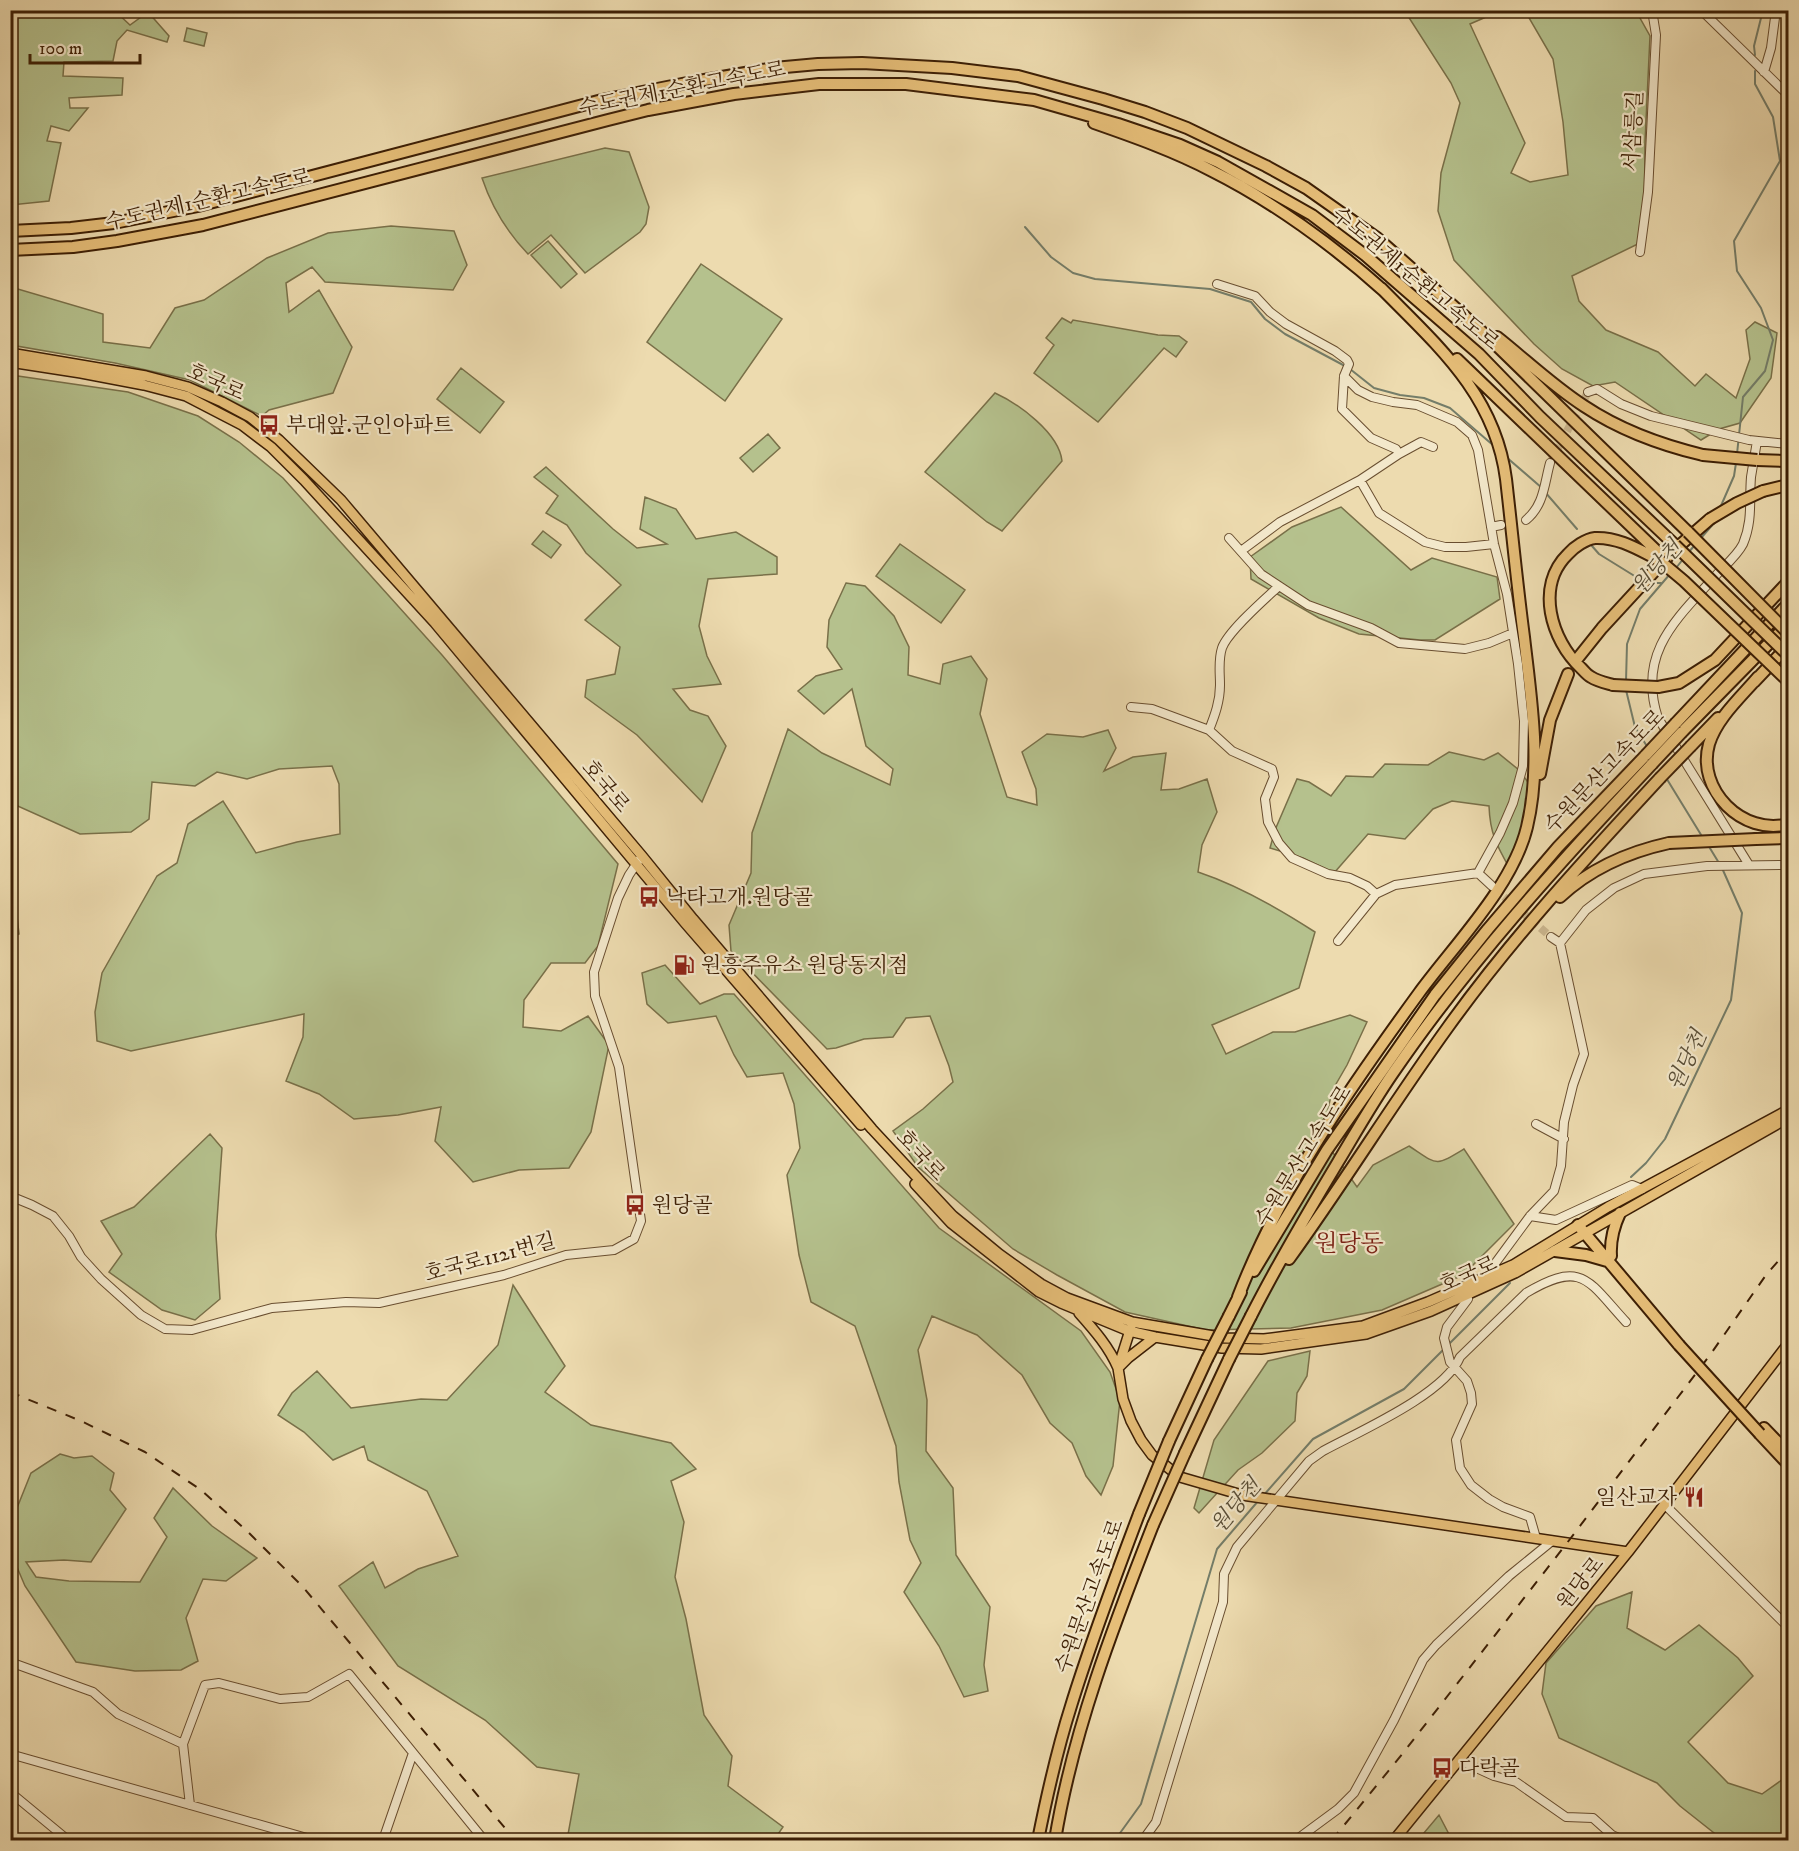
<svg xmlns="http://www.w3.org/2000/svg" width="1799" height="1851" font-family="'IM FELL DW Pica','Noto Serif KR',serif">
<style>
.green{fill:#b5c18d;stroke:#797049;stroke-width:1.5}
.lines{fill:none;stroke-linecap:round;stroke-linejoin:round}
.stream{stroke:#747d69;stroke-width:2}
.minor-tunnel{stroke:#cab58d;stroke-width:8;stroke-dasharray:8 4;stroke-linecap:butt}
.minor-casing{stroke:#694e30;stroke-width:10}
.major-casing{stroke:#3d1f05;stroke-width:12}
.highway-casing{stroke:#3d1f05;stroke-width:14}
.minor{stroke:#f3e8cb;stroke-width:8}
.major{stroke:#e6be78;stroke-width:9}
.highway{stroke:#e6be78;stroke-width:10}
.rail{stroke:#3d1f05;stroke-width:2;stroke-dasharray:10 10;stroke-linecap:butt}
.highway-bridge-casing{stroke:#3d1f05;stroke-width:14;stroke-linecap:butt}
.highway-bridge{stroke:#e6be78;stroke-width:10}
.labels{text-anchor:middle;stroke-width:4.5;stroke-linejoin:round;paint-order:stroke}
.street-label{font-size:21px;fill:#3d1f05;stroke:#f3e8cb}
.poi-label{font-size:21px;fill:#3d1f05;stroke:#f3e8cb;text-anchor:start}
.water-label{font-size:22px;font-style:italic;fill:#594e37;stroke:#f3e8cb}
.quarter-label{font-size:24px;fill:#7a1f14;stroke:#f3e8cb}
</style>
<rect width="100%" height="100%" fill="#eddbaf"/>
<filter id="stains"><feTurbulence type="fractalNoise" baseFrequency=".00333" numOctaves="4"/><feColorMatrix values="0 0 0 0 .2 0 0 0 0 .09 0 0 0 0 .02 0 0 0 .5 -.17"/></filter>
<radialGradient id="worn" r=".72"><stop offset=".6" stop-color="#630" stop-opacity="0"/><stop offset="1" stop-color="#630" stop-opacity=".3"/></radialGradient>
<path class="green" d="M 11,10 L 115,11 L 130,25 L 148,12 L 169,36 L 167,42 L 127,30 L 117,41 L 113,61 L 64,62 L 63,76 L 123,78 L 122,95 L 69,98 L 70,108 L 88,108 L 69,131 L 51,126 L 47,141 L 61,143 L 49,201 L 11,205 Z
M 1406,11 L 1500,11 L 1470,24 L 1525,143 L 1511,173 L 1530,182 L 1568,175 L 1563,122 L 1553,59 L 1525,11 L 1636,11 L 1650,36 L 1645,142 L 1644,241 L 1572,276 L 1579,301 L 1606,330 L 1658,352 L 1695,386 L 1706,374 L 1736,398 L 1750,359 L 1746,330 L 1755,322 L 1777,333 L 1771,378 L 1740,423 L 1719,429 L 1701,440 L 1615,382 L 1593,386 L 1562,369 L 1534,344 L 1454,260 L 1438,211 L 1441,173 L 1460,103 L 1451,83 L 1406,13 Z
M 187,28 L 207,33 L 204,46 L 184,41 Z
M 605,148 L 629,152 L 649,207 L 646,224 L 640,232 L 585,273 L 551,235 L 528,254 C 506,231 492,208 482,178 Z
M 391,226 L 454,231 L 467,265 L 453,290 L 325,282 L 312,267 L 286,283 L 289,312 L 319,290 L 352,347 L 333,393 L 269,410 L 262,416 L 190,380 L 115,363 L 11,345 L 11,287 L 103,314 L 103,342 L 150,348 L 175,308 L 204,300 L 267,258 L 328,233 Z
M 548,241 L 577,274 L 561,288 L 531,255 Z
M 701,264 L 782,319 L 725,401 L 647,342 Z
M 1062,318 L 1071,323 L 1073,320 L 1158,335 L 1179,336 L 1187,342 L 1176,357 L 1164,348 L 1098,422 L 1034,373 L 1054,345 L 1046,338 Z
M 461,368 L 504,402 L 480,433 L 437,399 Z
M 11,375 L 128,392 L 198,416 L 239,442 L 283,478 L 442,655 L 618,864 L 598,946 L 585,963 L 551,963 L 524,1000 L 523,1027 L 561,1031 L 588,1016 L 609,1045 L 591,1132 L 569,1168 L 519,1170 L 473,1182 L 435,1141 L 441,1107 L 398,1115 L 354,1119 L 319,1094 L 286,1081 L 303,1037 L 304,1014 L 131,1051 L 97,1041 L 95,1012 L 102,973 L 157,876 L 177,863 L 188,824 L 223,801 L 256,853 L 297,842 L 340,834 L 339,784 L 332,766 L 279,769 L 247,779 L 217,772 L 195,786 L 152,782 L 149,819 L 131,832 L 80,834 L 11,803 Z
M 995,393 C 1019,404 1059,433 1062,461 L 1002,531 L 987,522 L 925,472 Z
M 768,434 L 780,448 L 753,472 L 740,458 Z
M 546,467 L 613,529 L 637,548 L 667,544 L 640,529 L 645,497 L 676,509 L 696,539 L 736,532 L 777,557 L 777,574 L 708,579 L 699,626 L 707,656 L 721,684 L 673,689 L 690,710 L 708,716 L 726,746 L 702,802 L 637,735 L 585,697 L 587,680 L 615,674 L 620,647 L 585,620 L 621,585 L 586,553 L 567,525 L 546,513 L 558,496 L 534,477 Z
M 1341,507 L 1411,570 L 1432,558 L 1497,577 L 1500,599 L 1435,640 L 1420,640 L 1359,634 L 1319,618 L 1251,579 L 1250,557 L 1292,527 Z
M 543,531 L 561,545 L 551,558 L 532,544 Z
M 900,544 L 965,590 L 941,623 L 876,576 Z
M 846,583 L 865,586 L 894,616 L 909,647 L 908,675 L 940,684 L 943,664 L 971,656 L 987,679 L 980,714 L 1007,797 L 1037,805 L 1036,789 L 1022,752 L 1047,734 L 1083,737 L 1108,730 L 1116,748 L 1104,771 L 1133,757 L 1166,753 L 1161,790 L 1179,789 L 1207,779 L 1217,812 L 1202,845 L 1198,872 C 1240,886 1278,908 1315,932 L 1299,988 L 1212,1025 L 1226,1054 L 1273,1032 L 1295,1032 L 1350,1015 L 1367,1022 L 1347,1065 L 1332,1091 L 1322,1137 L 1357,1187 L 1373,1165 L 1409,1146 C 1438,1165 1434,1167 1464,1149 L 1514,1224 L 1463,1275 L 1382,1310 L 1291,1328 L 1206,1330 L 1125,1312 L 1057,1275 L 1013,1249 L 918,1167 L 893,1131 L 923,1109 L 953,1082 L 949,1066 L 930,1016 L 906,1018 L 893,1037 L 864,1039 L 836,1048 L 827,1049 L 731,951 L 729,925 L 751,873 L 752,833 L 788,729 L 822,753 L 890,785 L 893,769 L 866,746 L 852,689 L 824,714 L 798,691 L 816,676 L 842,669 L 827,647 L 829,620 Z
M 1449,752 L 1484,760 L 1498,753 L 1519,770 L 1530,785 L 1526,814 L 1510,869 C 1497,846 1490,834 1489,806 L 1452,801 L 1433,809 L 1405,839 L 1368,834 L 1334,873 L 1303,858 L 1270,848 L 1275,830 L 1297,779 L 1309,782 L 1331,796 L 1346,776 L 1373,777 L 1385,764 L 1428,765 Z
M 11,862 L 19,934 L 11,937 L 10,862 Z
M 665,965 L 700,1004 L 724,994 L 734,994 L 939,1228 L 1081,1331 L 1110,1372 L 1120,1400 L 1113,1466 L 1101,1495 L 1086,1476 L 1072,1443 L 1050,1423 L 1022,1375 L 977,1335 L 932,1316 L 918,1350 L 927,1400 L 926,1451 L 953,1488 L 956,1555 L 990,1607 L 984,1665 L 988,1691 L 964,1697 L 939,1646 L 904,1592 L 921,1563 L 910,1540 L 899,1482 L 896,1446 L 855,1326 L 811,1302 L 799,1255 L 787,1175 L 800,1148 L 794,1104 L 783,1073 L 747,1077 L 734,1055 L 716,1016 L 668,1023 L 647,1004 L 642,973 Z
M 210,1134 L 222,1148 L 216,1235 L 220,1299 L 195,1320 L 162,1310 L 109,1272 L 122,1254 L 101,1221 L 134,1207 Z
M 513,1285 L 565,1366 L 545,1392 L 591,1425 L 671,1443 L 696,1469 L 671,1481 L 684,1522 L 675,1577 L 686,1619 L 704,1715 L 732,1756 L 728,1786 L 783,1827 L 774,1840 L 567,1840 L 579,1774 L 537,1767 L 485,1720 L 398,1666 L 339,1586 L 373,1562 L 385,1588 L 418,1569 L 458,1556 L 427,1491 L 368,1460 L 364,1446 L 333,1460 L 304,1432 L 278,1415 L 292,1393 L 317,1371 L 351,1408 L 421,1399 L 447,1400 L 498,1345 Z
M 1310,1351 L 1307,1376 L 1297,1393 L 1295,1421 L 1262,1453 L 1238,1470 L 1199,1513 L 1194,1508 L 1214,1440 L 1268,1361 Z
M 60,1454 L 74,1458 L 92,1456 L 114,1473 L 110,1490 L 126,1509 L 91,1562 L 64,1560 L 26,1562 L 36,1577 L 69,1581 L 140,1582 L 167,1537 L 154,1518 L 173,1488 L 212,1526 L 257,1558 L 226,1581 L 203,1579 L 186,1618 L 198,1661 L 181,1670 L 135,1671 L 76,1662 L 25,1586 L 11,1553 L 11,1523 L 31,1473 Z
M 1632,1592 L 1627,1628 L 1665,1650 L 1699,1625 L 1738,1658 L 1753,1676 L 1688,1742 L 1728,1783 L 1762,1794 L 1786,1777 L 1788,1777 L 1788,1840 L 1723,1840 L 1680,1806 L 1657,1783 L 1559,1738 L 1542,1694 L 1546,1663 L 1596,1606 Z
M 1439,1815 L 1452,1840 L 1418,1840 Z"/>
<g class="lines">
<path class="stream" d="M 1755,55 L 1754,46 L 1763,10
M 1025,227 L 1051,257 L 1073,273 L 1095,279 L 1210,289 L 1251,302 L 1265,319 L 1285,334 L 1345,366
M 1350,369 L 1374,388 L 1400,395 L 1424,398 L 1450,408 L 1494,446
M 1737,454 L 1743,397 L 1765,371 L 1773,340 L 1761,308 L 1737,271 L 1734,241 L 1780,161 L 1773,117 L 1755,84 L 1755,71
M 1505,456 L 1542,488
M 1545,492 L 1577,529
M 1720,508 L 1734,476 L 1736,463
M 1701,538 L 1715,522
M 1592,546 L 1599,554 L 1641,580
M 1687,554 L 1695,545
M 1676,568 L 1684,558
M 1649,583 L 1661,583
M 1626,681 L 1627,644 L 1640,609 L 1670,574
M 1626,690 L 1635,727 L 1648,748
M 1665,776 L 1703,838
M 1708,845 L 1719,863
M 1631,1177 L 1646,1163 L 1665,1139 L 1731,1000 L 1742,913 L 1722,868
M 1449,1344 L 1510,1283
M 1263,1496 L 1313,1439 L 1404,1389 L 1445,1348
M 1115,1840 L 1141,1804 L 1217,1549 L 1259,1500"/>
<path class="minor-tunnel" d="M 1550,463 L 1588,392
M 1495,889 L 1551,937"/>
<g class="minor-casing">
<path id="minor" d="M 1701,10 L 1788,95
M 1764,72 L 1771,48 L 1776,10
M 1640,252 L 1648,192 L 1656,35 L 1652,10
M 1217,284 L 1255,296 L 1270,312 L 1286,324 L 1335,351 L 1347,360 L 1349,364 L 1344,376 L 1342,409 L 1371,438 L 1396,449 L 1399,454
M 1344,376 L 1358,390 L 1372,397 L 1393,402 L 1417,405 L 1457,422 L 1472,435 L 1478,450 L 1494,544 L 1507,594 L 1518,664 L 1524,721 L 1523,766 L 1513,803 L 1500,833 L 1478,873 L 1492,886
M 1588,392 L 1597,389 L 1621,404 L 1651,416 L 1749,440 L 1788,444
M 1360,480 L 1379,513 L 1425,542 L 1445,547 L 1466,547 L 1494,544
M 1526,520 C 1544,505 1544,485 1550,463
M 1491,527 L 1501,525
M 1229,538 L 1261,574 L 1308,605 L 1371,628 L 1399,643 L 1465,649 L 1489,643 L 1513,633
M 1241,551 L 1280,522 L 1360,480 L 1399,454 L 1421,442 L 1433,447
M 1131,707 L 1152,709 L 1209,730 L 1232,751 L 1272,769 L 1274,777 L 1265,799 L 1268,822 L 1279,843 L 1292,858 L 1328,874 L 1350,878 L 1367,886 L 1376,894
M 1209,730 C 1215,715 1220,701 1220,685 C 1220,672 1218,660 1222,648 C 1228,631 1265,599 1279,586
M 1749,865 L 1658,718 C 1636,651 1679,617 1719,572 C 1727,564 1738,554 1743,544 C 1753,520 1749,501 1751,477 C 1753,465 1755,453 1757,441
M 1338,941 L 1376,894 L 1395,885 L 1478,873
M 1560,943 L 1586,910 L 1614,888 L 1644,874 L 1707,866 L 1788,865
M 1536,1124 L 1564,1139
M 10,1196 L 32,1205 L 53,1216 L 69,1236 L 81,1257 L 101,1279 L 141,1315 L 165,1329 L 192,1330 L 272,1308 L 346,1302 L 379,1303 L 504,1275 L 566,1255 L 614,1250 L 634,1239 L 641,1221 L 619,1067 L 595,996 L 594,972 L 618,898 L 629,875 L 639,860
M 1530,1216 L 1556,1220 L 1632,1185 L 1642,1189
M 1491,1269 L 1530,1216 L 1554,1191 L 1561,1166 L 1564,1122 L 1573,1085 L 1584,1054 L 1560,943 L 1551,937
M 1468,1299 L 1447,1327 L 1444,1338 L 1450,1362 L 1467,1381 L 1471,1393 L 1472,1404 L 1456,1440 L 1460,1468 L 1471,1485 L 1489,1499 L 1503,1507 L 1530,1517 L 1536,1538
M 1664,1504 L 1788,1627
M 10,1662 L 93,1692 L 118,1714 L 183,1744 L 190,1805
M 183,1744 L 205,1685 L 219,1683 L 280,1699 L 308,1697 L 349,1674 L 484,1840
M 10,1754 L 314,1840
M 1459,1760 L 1494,1776 L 1516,1782 L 1566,1817 L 1593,1818 L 1612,1835 L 1624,1840
M 10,1792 L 68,1840
M 383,1840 L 413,1753
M 1143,1840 L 1156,1822 L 1223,1602 L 1224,1574 L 1237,1547 L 1309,1461 L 1323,1451 C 1360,1431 1445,1394 1460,1357 L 1526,1293 C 1583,1259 1588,1281 1626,1322
M 1296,1840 L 1338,1809 L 1354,1793 L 1394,1720 L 1423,1660 L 1436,1645 L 1509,1576 L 1552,1541"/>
</g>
<g class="major-casing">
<path id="major" d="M 10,353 L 146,376 L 188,387 L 222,402 L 250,417 L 279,440 L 341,500 L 642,856 L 693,919 L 872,1129 L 953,1216 L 999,1254 L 1041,1284 L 1067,1298 L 1132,1322 L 1225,1338 L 1264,1339 L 1363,1326 L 1428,1302 L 1513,1265 L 1608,1207 L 1788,1110
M 10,362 L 81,373 L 144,385 L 186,396 L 242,425 L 271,447 L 304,480 L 435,623 L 686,924 L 861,1125
M 915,1184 L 951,1223 L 1039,1292 L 1061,1303 L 1129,1331 L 1155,1337 L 1222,1348 L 1261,1349 L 1366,1334 L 1431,1311 L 1515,1273 L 1788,1118
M 1079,1313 C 1095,1331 1109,1347 1118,1368 L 1128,1358 L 1155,1337
M 1131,1327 L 1118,1368 L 1123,1399 L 1131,1421 L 1141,1440 L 1152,1455 L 1180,1477 L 1242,1495 L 1628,1552
M 1394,1840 L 1628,1552 L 1788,1344"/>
</g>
<g class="highway-casing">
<path id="highway" d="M 1094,123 C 1134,137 1174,151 1212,171 C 1272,201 1334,246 1384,291
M 10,231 L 71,228 L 114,223 L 198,206 L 602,100 L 687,83 L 774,68 L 818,64 L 862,63 L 952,68 L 1018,76 L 1103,99 L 1145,112 L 1187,128 L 1266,166 L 1306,188 L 1377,238 L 1411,268 L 1492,341 L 1688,532
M 10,250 L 73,247 L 117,241 L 203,225 L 608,120 L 648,110 L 734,94 L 776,89 L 819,84 L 906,84 L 1034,100 L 1118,124 L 1180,145 L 1218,162 L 1312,215 L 1365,255 L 1479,354 L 1540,417 L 1675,545
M 1497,337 C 1526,360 1553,386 1584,406 C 1620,430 1661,445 1703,455
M 1457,359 L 1663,557
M 1757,460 L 1788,461
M 1763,491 L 1788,485
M 1578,658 L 1602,628 L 1672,552 L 1710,519
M 1758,677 C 1741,697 1717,718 1709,744 C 1696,790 1743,836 1788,824
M 1754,682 L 1788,646
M 1613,685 C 1606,683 1597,681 1591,677 C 1587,675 1584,671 1581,668 C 1551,640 1535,586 1568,554 C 1574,547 1586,539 1595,538 C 1619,537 1639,550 1659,560
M 1658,687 L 1679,683 L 1715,660 L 1788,582
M 1676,723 L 1788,604
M 1682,732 L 1788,624
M 1691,746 L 1718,718
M 1540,774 L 1550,720 L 1568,674
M 1756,839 L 1788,838
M 1560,897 C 1591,868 1628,852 1669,843
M 1578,1225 L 1679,1345
M 1555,1251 L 1586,1255 L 1607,1261
M 1611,1256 C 1610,1240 1613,1228 1620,1213
M 1289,1259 C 1344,1183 1393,1103 1448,1027 C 1512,938 1586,858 1660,778
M 1254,1271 L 1327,1150 L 1435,995 L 1488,929 L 1558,847 L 1646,755
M 1238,1297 C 1281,1186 1349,1089 1419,993 C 1454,945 1513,886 1527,827 C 1542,764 1531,699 1524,637 C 1517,584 1512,531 1506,479 C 1495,394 1437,345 1381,288
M 1229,1316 L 1241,1292
M 1251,1316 C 1278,1263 1308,1212 1338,1162 C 1356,1132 1373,1102 1393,1073 C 1469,962 1560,862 1652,764
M 1764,1428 L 1788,1453
M 1760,1434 L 1788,1464
M 1169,1441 L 1207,1359
M 1185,1453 L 1229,1359
M 1038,1840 C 1047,1795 1057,1750 1071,1706 C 1091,1641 1115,1578 1139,1514
M 1055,1840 C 1073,1731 1113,1627 1153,1525"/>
</g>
<use href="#minor" class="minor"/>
<use href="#major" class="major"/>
<use href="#highway" class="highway"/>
<path class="rail" d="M 10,1392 L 81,1421 L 145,1452 L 201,1490 L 247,1531 L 303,1587 L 515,1840
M 1332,1840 L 1403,1753 L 1567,1543 L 1710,1355 L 1766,1275 L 1788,1250"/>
<g class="highway-bridge-casing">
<path id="highway-bridge" d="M 1703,455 L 1757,460
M 1710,519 L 1737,503 L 1763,491
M 1688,532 L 1788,633
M 1675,545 L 1788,655
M 1659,560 L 1684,581 L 1788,681
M 1613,685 L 1658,687
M 1646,755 L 1676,723
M 1652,764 L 1682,732
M 1660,778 L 1691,746
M 1669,843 L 1756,839
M 1679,1345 L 1760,1434
M 1207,1359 L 1229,1316
M 1229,1359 L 1251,1316
M 1139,1514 L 1169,1441
M 1153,1525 L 1185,1453"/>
</g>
<use href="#highway-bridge" class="highway-bridge"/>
</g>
<defs>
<g id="bus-bare" transform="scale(1.62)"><path d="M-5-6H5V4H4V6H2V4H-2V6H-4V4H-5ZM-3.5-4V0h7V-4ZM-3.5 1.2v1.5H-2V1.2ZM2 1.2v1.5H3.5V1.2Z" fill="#8f2418" stroke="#f3e8cb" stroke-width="2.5" paint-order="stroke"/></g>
<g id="fuel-bare" transform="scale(1.62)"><path d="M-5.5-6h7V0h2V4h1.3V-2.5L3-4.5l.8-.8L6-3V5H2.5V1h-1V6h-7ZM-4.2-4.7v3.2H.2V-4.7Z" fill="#8f2418" stroke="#f3e8cb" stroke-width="2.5" paint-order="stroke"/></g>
<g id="restaurant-bare" transform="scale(1.62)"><path d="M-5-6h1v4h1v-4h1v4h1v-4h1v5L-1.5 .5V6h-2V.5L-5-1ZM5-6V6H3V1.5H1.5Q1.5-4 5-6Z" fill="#8f2418" stroke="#f3e8cb" stroke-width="2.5" paint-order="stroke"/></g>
</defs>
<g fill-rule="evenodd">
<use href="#bus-bare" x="269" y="425"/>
<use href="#bus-bare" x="649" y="897"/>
<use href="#fuel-bare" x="684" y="965"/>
<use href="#bus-bare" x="635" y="1205"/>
<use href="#restaurant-bare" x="1694" y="1497"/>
<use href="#bus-bare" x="1442" y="1768"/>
</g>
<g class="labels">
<g class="street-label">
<text transform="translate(682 88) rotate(-11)" y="7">수도권제1순환고속도로</text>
<text transform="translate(1633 131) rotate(-87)" y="7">서삼릉길</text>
<text transform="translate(208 199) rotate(-13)" y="7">수도권제1순환고속도로</text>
<text transform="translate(1416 278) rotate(40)" y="7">수도권제1순환고속도로</text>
<text transform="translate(216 382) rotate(24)" y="7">호국로</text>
<text transform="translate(1604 771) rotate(-46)" y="7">수원문산고속도로</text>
<text transform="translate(606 786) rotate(50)" y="7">호국로</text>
<text transform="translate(921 1155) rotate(47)" y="7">호국로</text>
<text transform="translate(1303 1156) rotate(-58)" y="7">수원문산고속도로</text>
<text transform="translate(490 1257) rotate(-15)" y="7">호국로1121번길</text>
<text transform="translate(1468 1274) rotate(-24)" y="7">호국로</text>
<text transform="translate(1580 1583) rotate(-51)" y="7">원당로</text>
<text transform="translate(1089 1596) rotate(-70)" y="7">수원문산고속도로</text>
</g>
<g class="poi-label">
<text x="286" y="432">부대앞.군인아파트</text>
<text x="666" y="904">낙타고개.원당골</text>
<text x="701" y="972">원흥주유소 원당동지점</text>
<text x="652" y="1212">원당골</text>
<text x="1677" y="1504" text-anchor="end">일산교자</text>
<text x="1459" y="1775">다락골</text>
</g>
<g class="water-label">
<text transform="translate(1656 567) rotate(-49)" y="8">원당천</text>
<text transform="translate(1686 1060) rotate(-65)" y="8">원당천</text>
<text transform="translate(1235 1505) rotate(-49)" y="8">원당천</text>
</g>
<g class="quarter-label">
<text x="1349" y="1251">원당동</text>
</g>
</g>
<rect width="1799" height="1851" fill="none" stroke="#eddbaf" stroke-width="36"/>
<rect x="12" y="12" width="1775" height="1827" fill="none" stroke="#3d1f05" stroke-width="3"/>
<rect x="18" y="18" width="1763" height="1815" fill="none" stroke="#3d1f05" stroke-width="1.5"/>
<path d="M30 54v9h110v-9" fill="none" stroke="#3d1f05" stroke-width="3"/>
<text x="39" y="54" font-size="18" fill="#3d1f05" stroke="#f3e8cb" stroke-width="4.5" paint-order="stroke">100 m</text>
<rect width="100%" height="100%" filter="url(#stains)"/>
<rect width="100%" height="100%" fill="url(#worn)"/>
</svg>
